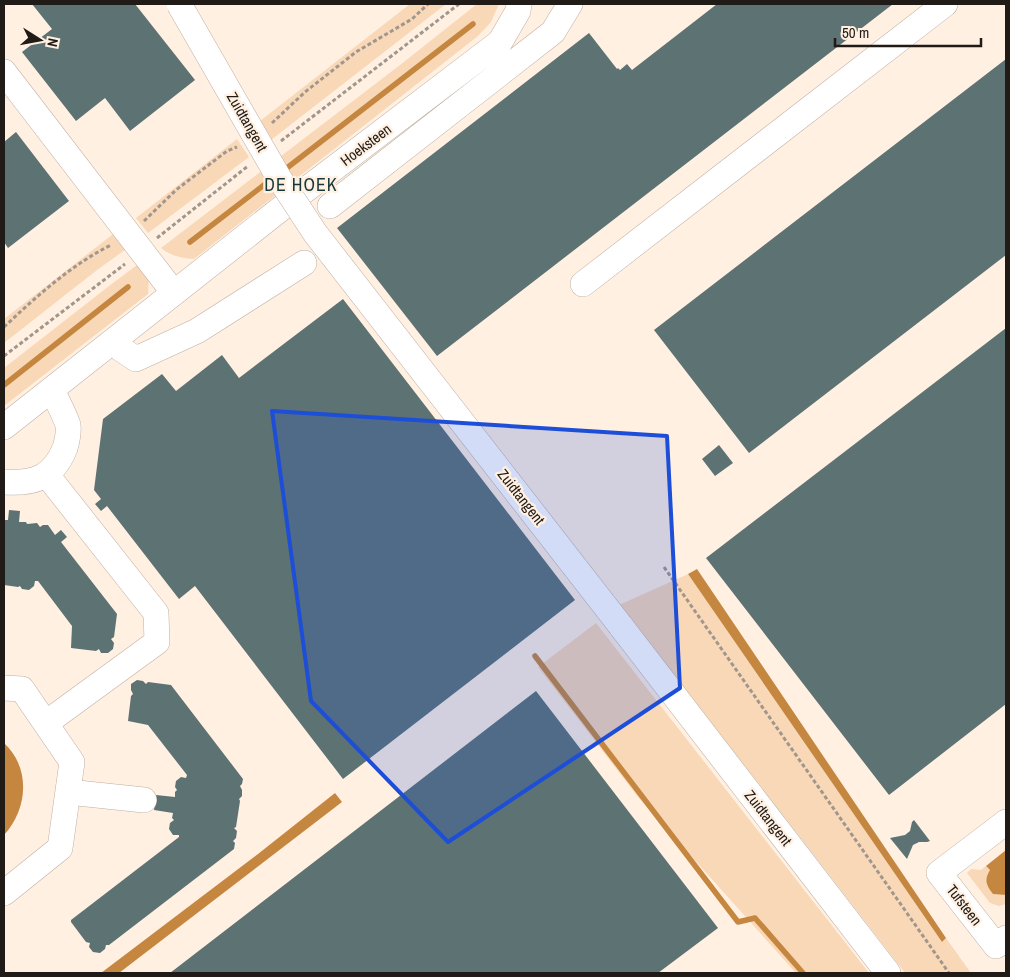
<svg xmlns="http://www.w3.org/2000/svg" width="1010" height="977" font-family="'Archivo Narrow',sans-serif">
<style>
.green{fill:#f9d8b8}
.water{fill:#c58740}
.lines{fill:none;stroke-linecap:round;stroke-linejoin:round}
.stream{stroke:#c58740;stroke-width:5.5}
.building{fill:#5d7273}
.minor-casing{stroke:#beb0a3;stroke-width:26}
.path{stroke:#a1968c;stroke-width:3;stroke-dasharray:4 2.5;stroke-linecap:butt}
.minor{stroke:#fff;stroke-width:25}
.minor-bridge-casing{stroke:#beb0a3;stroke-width:26;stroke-linecap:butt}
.minor-bridge{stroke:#fff;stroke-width:25}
.marked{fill:#1d4ed8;fill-opacity:0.2;stroke:#1d4ed8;stroke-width:4;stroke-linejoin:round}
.labels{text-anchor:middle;stroke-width:4.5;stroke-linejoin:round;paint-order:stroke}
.street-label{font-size:15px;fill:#201b16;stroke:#fff0e2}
.quarter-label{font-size:18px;letter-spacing:1px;fill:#153839;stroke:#fff0e2}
</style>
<rect width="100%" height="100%" fill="#fff0e2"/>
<path class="green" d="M 410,4 L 446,4 L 271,140 L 260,121 Z
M 477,4 L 499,4 L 491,22 L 478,36 L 194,259 C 181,258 171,256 161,248 L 400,65 Z
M 237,139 L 249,157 L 148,233 L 136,218 Z
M 117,231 L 129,247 L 97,270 L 4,343 L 4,319 Z
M 141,262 L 149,277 L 148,294 L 4,406 L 4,368 L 109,286 Z
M 688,574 L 942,942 L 946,938 L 971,973 L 905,973 L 790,824 L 619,605 Z
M 596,623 L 869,973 L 796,973 L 638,797 L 538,667 Z
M 986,866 L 990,870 L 993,894 L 1006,895 L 1006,904 L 999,906 L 990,903 L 967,873 L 971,869 L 981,870 Z"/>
<path class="water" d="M 697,569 L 946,938 L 942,942 L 688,574 Z
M 4,743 C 31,768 28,809 4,835 Z
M 335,793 L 342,802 L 119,973 L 101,973 L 258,854 Z
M 1006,850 L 1006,895 L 993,894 C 986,885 984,880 990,870 L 986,866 Z"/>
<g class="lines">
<path class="stream" d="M 283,171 L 473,24
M 190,242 L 273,178
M 4,385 L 128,287
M 535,656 L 738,922 L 755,918 L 803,973"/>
</g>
<path class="building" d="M 32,4 L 135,4 L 195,80 L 130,131 L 105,98 L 76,121 L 22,52 L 52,29 Z
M 717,4 L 893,4 L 437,356 L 337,228 L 589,33 L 617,69 L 618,68 L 620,70 L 627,64 L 632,70 Z
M 1006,59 L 1006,255 L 749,453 L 654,330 Z
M 16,132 L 69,201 L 8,248 L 4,242 L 4,142 Z
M 343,299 L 575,600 L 343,779 L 195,586 L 179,599 L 107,506 L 101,511 L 95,504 L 101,499 L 94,490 L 103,419 L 162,374 L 176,391 L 222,355 L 239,378 Z
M 1006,328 L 1006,704 L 889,795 L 706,558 Z
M 719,445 L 733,463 L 715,476 L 702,459 Z
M 9,510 L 20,511 L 19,522 L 26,522 L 27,524 L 37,523 L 40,527 L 43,525 L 48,525 L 55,535 L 61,530 L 67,537 L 61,542 L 117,614 L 114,637 L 111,639 L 114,643 L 113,649 L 108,653 L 101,653 L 99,649 L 96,651 L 71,648 L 72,626 L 38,581 L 35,581 L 34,586 L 29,590 L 22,589 L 20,586 L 18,587 L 4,585 L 4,520 L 8,520 Z
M 137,680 L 143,681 L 146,684 L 148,682 L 171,685 L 243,779 L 242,784 L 240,786 L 242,790 L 242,796 L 239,799 L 240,801 L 236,827 L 234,828 L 237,831 L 236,838 L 233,841 L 235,843 L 234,849 L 109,945 L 106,945 L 105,949 L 100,953 L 93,952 L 89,947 L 90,943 L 86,942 L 71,922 L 71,920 L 179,837 L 179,835 L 173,835 L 169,829 L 170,823 L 174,820 L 172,818 L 173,813 L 154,810 L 156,795 L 175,797 L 175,792 L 177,790 L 175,787 L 176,781 L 181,777 L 186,778 L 187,775 L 148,725 L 128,721 L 131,696 L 133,694 L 131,690 L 131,684 Z
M 536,691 L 718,928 L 658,973 L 170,973 Z
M 914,820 L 930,841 L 927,842 L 919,842 L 913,845 L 907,859 L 890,838 L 905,835 L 910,831 L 912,822 Z"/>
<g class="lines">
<g class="minor-casing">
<path id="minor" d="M 4,72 L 174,293
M 330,206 L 553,32 L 570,4
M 583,284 L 945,4
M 114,341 L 121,349 L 136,359 L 197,331 L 304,263
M 4,427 L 283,207 L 500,42 L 518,11 L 519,4
M 4,482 C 34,484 53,478 65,448 C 67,441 69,432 68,425 C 64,413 57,401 52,390
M 620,625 L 888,973
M 4,688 L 22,689 L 72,762 L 60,848 L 4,893
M 46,723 L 157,642 L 156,613 L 47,475
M 68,792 L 144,800
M 1006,822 L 939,873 L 996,946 L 1006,938"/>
</g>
<path class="path" d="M 272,123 L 305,92 L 356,52 L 412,19 L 428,4
M 281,141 L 459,4
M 144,221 L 176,190 L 227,151 L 237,147
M 157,238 L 248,166
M 4,327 C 37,296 71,265 111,245
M 4,356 L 125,264
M 664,567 L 949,973"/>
<use href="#minor" class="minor"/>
<g class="minor-bridge-casing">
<path id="minor-bridge" d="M 179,4 L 279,178 L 315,233 L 620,625"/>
</g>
<use href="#minor-bridge" class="minor-bridge"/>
</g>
<path class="marked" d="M 272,411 L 667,436 L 680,688 L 448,842 L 311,701 Z"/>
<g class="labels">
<g class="street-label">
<text transform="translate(247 122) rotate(60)" y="5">Zuidtangent</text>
<text transform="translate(366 145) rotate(-37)" y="5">Hoeksteen</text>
<text transform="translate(521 497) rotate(52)" y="5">Zuidtangent</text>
<text transform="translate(768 818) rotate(52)" y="5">Zuidtangent</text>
<text transform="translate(964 905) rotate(52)" y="5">Tufsteen</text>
</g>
<g class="quarter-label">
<text x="301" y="191">DE HOEK</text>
</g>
</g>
<rect width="1010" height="977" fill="none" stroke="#201b16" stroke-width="10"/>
<g transform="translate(40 40) rotate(101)" stroke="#fff0e2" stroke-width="4" paint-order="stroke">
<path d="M0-4L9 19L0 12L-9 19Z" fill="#201b16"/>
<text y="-8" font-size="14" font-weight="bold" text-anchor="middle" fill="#201b16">N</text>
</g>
<path d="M835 38v8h146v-8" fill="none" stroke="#201b16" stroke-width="2.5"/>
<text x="842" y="38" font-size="15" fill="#201b16" stroke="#fff0e2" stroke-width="4" paint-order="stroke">50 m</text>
</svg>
